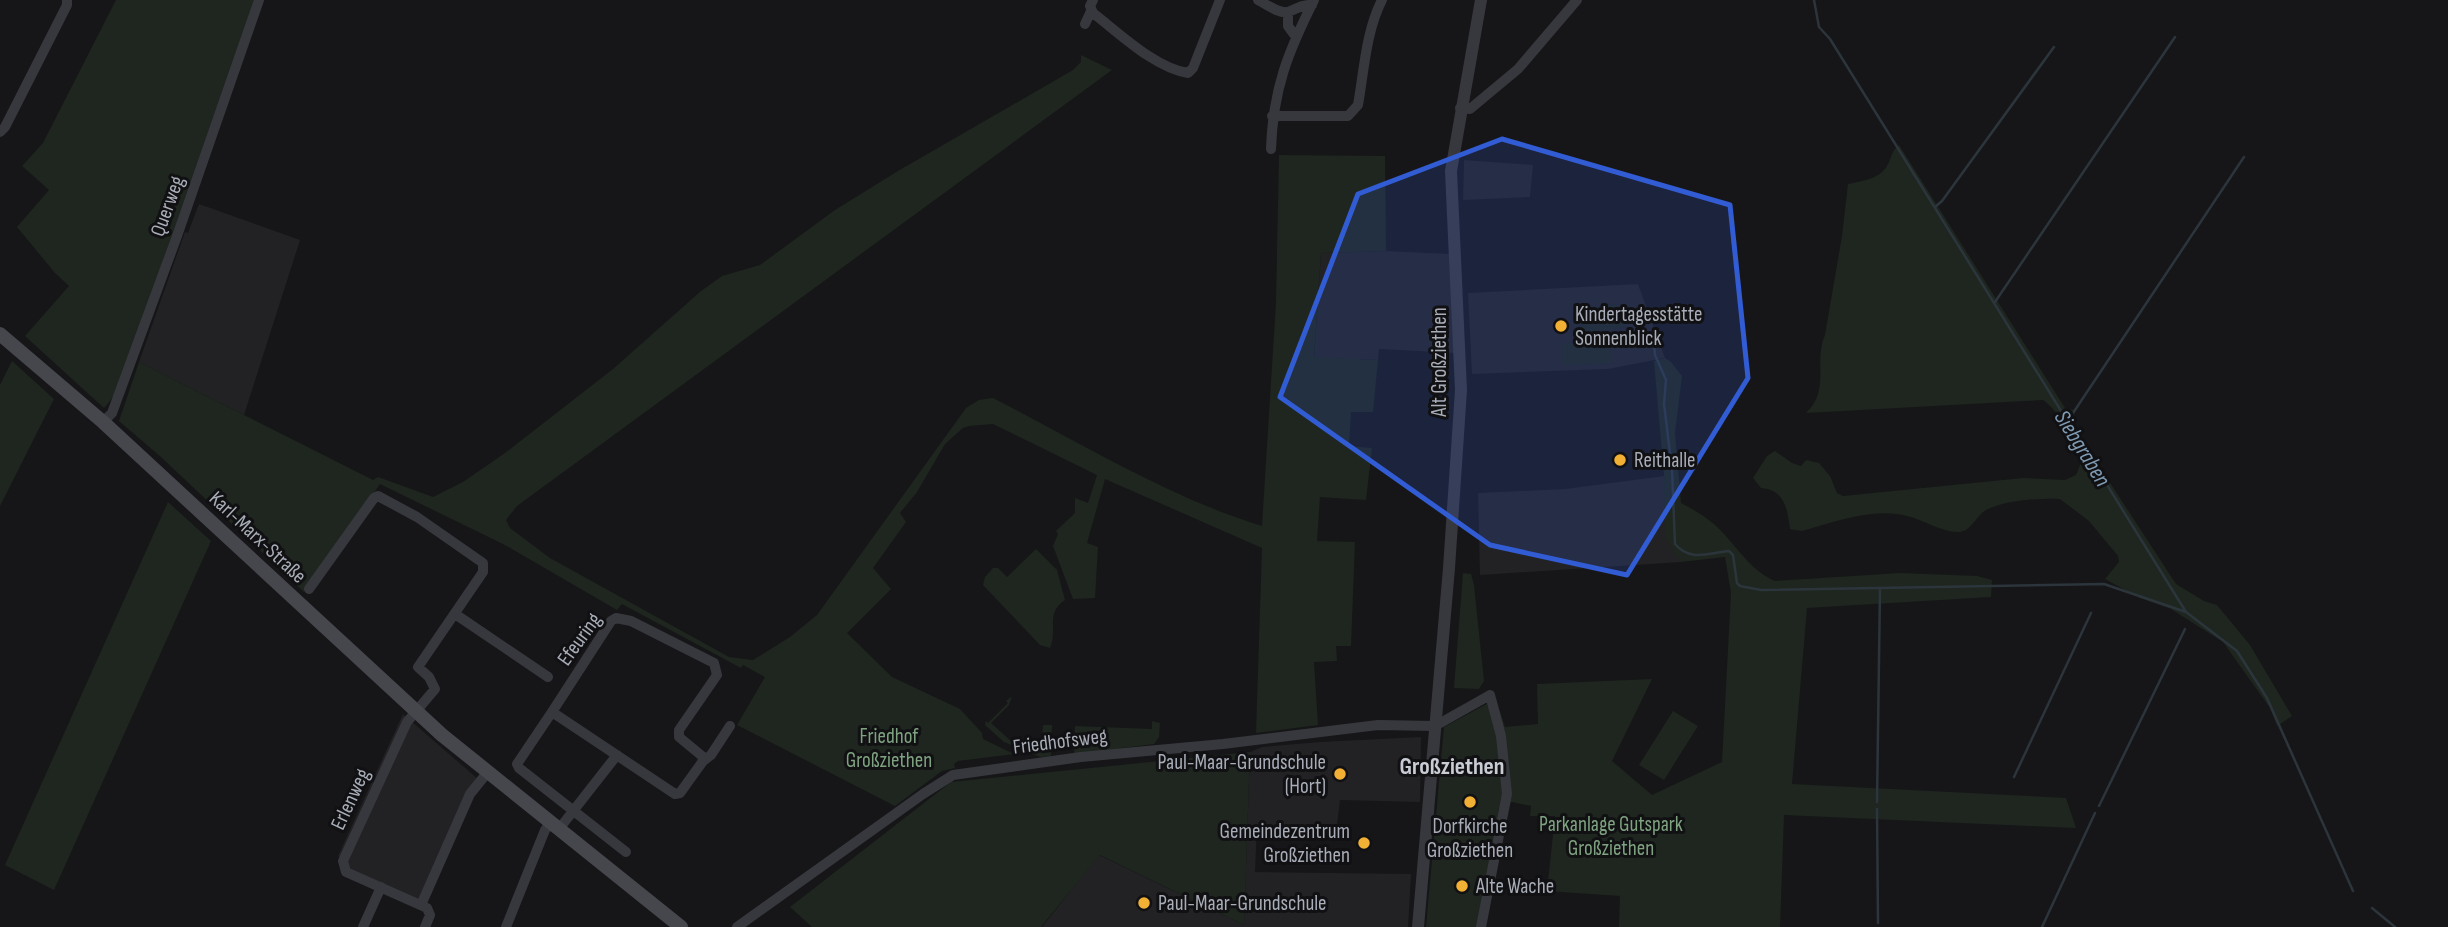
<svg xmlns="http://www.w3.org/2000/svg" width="2448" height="927" font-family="'Sofia Sans Condensed',sans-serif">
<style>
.built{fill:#222225}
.green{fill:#1e261f}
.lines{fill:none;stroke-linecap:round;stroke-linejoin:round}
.stream{stroke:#2c353c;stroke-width:2.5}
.minor{stroke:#37383d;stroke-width:10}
.tertiary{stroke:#37383d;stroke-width:12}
.secondary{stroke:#45474d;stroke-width:14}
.marked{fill:#325cd3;fill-opacity:0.2;stroke:#325cd3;stroke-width:5;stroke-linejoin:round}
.poi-dot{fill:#f2b134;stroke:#111113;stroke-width:2.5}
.labels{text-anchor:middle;stroke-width:6;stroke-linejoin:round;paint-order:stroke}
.street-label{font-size:21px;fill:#a8adb8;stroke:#111113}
.poi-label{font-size:21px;fill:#a8adb8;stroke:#111113;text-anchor:start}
.park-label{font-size:21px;fill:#7fa381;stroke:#111113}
.water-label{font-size:23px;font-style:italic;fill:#7f9bb3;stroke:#111113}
.quarter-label{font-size:24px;font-weight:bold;fill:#c9ccd4;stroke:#111113}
</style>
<rect width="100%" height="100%" fill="#161618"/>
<path class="built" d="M 1464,160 L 1533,165 L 1530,197 L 1463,200 Z
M 199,204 L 300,240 L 244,415 L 139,362 L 185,232 L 188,233 Z
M 1386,251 L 1450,254 L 1455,353 L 1379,349 L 1378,360 L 1314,358 L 1321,253 Z
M 1638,284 L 1665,358 L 1608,369 L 1472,374 L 1468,293 Z
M 1672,475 L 1682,553 L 1681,562 L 1480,575 L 1478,493 L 1565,489 Z
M 403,714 L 479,780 L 420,903 L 347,869 L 344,860 L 338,856 Z
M 1421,737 L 1420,802 L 1340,800 L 1336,833 L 1257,825 L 1255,872 L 1411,874 L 1408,927 L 1042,927 L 1099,855 L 1244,925 L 1250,752 L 1262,747 L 1320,742 Z"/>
<path class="green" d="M 116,0 L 254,0 L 134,344 C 123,363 121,392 104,408 L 25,336 L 69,286 L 55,273 L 17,227 L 49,190 L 22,166 L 43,143 Z
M 1081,55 L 1112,70 L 517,506 L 506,520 L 510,528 L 550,558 L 729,657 L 753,660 L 790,637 L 817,615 L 966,408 L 979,400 L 993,398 C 1079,442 1170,498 1262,526 L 1276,303 L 1279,155 L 1385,156 L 1386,251 L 1321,253 L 1314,357 L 1378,360 L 1373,412 L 1351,412 L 1349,446 L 1372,448 L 1366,500 L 1320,497 L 1317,541 L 1355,542 L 1351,646 L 1336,646 L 1337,661 L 1314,662 L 1318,725 L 1256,733 L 1262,548 L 1105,479 L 1087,543 L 1098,547 L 1095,598 L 1073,599 L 1053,546 L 1058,534 L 1056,531 L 1075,513 L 1075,498 L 1088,503 L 1097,475 L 993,424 L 969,426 L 963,428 L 945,444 L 917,492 L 900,513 L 906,522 L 873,568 L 891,589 L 847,633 L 892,677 L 960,709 L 982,733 L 983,739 L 1014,754 L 958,761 L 954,764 L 955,768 L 942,771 L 895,806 L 737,725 L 765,677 L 743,665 L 741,668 L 622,604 L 617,610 L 505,545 L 380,484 L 304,592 L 161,457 L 119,421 L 139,362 L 373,480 L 378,477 L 433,497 L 463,482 L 505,453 L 613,369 L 701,291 L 722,276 L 760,265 L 835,210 L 898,171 L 1073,70 L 1081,62 Z
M 1899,145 L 2065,408 L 2074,410 L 2073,426 L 2176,584 L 2204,601 L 2217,605 L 2250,645 L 2292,716 L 2277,726 L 2270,708 L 2223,642 L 2171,609 L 2140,598 L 2105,579 L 2119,562 L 2118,556 L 2089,521 L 2060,499 C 2038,498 2006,500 1986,510 C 1976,516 1970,533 1958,532 C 1941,532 1924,520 1907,516 C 1874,507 1834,522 1802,531 L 1790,529 C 1787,508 1785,490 1761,488 L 1753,478 L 1767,456 L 1775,451 L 1792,463 L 1801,466 L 1806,460 L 1819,463 L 1830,476 L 1837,493 L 1843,496 L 2023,478 L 2065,480 L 2076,475 C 2077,472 2080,467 2080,464 C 2082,446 2057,409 2043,400 L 1806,413 C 1831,389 1813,362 1825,335 L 1842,236 L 1848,184 C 1862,181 1881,179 1888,164 C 1893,155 1890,153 1899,145 Z
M 1614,304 L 1627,312 L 1628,321 L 1626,327 L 1580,334 L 1579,314 L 1604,305 Z
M 1611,342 L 1612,363 L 1563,365 L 1562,343 Z
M 1665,358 L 1671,362 L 1682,376 L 1675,433 L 1681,503 C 1693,509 1704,516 1714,524 C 1735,543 1749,570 1775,581 L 1900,573 L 1977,576 L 1992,580 L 1991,597 L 1807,608 L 1792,784 L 2066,798 L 2076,828 L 1784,815 L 1780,927 L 1619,927 L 1620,896 L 1547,891 L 1555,816 L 1530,816 L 1531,806 L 1512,802 L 1499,808 L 1477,927 L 1426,927 L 1444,727 L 1496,699 L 1505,727 L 1538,724 L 1537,684 L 1652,679 L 1612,761 L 1652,795 L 1722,762 L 1731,593 L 1725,557 L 1681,562 L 1665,537 L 1664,476 L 1654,361 Z
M 12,361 L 54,399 L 0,506 L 0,385 Z
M 168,502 L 211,541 L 54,890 L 5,865 Z
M 1036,549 L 1057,570 L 1065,600 C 1045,613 1058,629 1050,648 L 1040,645 L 983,585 L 985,577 L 993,568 L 998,568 L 1007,577 Z
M 1463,573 L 1471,574 L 1474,585 L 1484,681 L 1479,689 L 1454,688 Z
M 1012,696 L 1009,705 L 991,723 L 1012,742 L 1027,745 L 1042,738 L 1043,725 L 1052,725 L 1051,756 L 1040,757 L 1004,742 L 985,725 L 986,721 L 988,723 L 1008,703 L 1006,701 Z
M 1673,711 L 1698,726 L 1664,780 L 1639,765 Z
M 1152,721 L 1160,723 L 1159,737 L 1154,744 L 1074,754 L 1075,726 L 1152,729 Z
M 1250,752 L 1244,925 L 1100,855 L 1041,927 L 812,927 L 790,907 L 951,782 Z"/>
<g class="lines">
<path class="stream" d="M 1814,0 L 1819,27 L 1830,39 L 2186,612 L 2237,651 L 2267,698 L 2353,891
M 1935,207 L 1942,201 L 2054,47
M 1995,302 L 2175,37
M 1653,336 L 1655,355 L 1666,380 L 1664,404 L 1672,469 L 1675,544 C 1690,562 1708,553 1729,551 L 1733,555 L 1737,583 L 1740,586 L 1761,590 L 2104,584 L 2186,612
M 2069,419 L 2244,157
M 2014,777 L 2091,613
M 1877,802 L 1880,589
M 2099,806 L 2185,629
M 1877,809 L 1878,923
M 2372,908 L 2395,927
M 2042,927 L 2095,813"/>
<path class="minor" d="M 1093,0 L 1090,6 L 1093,13 C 1119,33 1155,68 1188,73 L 1193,68 L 1220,0
M 1258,0 C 1266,4 1279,14 1288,12 C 1297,9 1301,4 1312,5
M 1288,12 L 1288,26 L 1296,37
M 1085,24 L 1091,11
M 1460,108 L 1470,109 L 1518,69 L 1577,0
M 1272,116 L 1348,116 L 1358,105 C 1364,71 1366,31 1382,0
M 0,132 L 5,127 L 67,5 L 67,0
M 1271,149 C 1273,89 1288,52 1314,0
M 103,422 L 112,413 L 177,236 L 259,0
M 309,589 L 374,498 L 378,496 L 417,517 L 483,563 L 483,572 L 418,667 L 429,677 L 435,689 L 407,722 L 343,861 L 346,872 L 427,908 L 430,915 L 425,927
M 455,614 L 548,677
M 616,618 L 631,621 L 714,663 L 717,675 L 679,730 L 679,737 L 702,756 L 703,761 L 680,793 L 675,794 L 552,712 L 611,621 Z
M 552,712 L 517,764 L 519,768 L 626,852
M 703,761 L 711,755 L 730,726
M 559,829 L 617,755
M 421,905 L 470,794 L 487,773
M 363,927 L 381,887
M 506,927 L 545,830 L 551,823
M 737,927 L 923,794 L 953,775 L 1081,757 L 1223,744 L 1378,725 L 1435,726 L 1490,695 L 1501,736 L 1507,794 L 1481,927"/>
<path class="tertiary" d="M 1418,927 L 1449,568 L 1461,390 L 1451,171 L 1481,0"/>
<path class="secondary" d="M 0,334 L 103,422 L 442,735 L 681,927"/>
</g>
<path class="marked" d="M 1502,139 L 1730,205 L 1748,378 L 1627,575 L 1490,545 L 1280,397 L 1358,194 Z"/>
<g class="poi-dot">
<circle cx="1561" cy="326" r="7"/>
<circle cx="1620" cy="460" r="7"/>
<circle cx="1340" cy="774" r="7"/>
<circle cx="1470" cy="802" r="7"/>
<circle cx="1364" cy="843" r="7"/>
<circle cx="1462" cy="886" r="7"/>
<circle cx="1144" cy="903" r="7"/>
</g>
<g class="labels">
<g class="street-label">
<text transform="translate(167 206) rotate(-70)" y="7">Querweg</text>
<text transform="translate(1439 362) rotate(-90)" y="7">Alt Großziethen</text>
<text transform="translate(258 537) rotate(43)" y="7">Karl-Marx-Straße</text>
<text transform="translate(579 639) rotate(-54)" y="7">Efeuring</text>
<text transform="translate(1060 741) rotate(-7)" y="7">Friedhofsweg</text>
<text transform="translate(350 799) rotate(-65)" y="7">Erlenweg</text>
</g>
<g class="poi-label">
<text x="1575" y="321">Kindertagesstätte<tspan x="1575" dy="24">Sonnenblick</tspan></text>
<text x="1634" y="467">Reithalle</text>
<text x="1326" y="769" text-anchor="end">Paul-Maar-Grundschule<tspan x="1326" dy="24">(Hort)</tspan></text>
<text x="1470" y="833" text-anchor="middle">Dorfkirche<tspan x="1470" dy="24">Großziethen</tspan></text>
<text x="1350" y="838" text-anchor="end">Gemeindezentrum<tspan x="1350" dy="24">Großziethen</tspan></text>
<text x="1476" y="893">Alte Wache</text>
<text x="1158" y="910">Paul-Maar-Grundschule</text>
</g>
<g class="park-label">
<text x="889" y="743">Friedhof<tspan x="889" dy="24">Großziethen</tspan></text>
<text x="1611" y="831">Parkanlage Gutspark<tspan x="1611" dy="24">Großziethen</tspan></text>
</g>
<g class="water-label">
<text transform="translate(2083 448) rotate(58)" y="8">Siebgraben</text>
</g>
<g class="quarter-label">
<text x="1452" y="774">Großziethen</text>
</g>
</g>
</svg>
